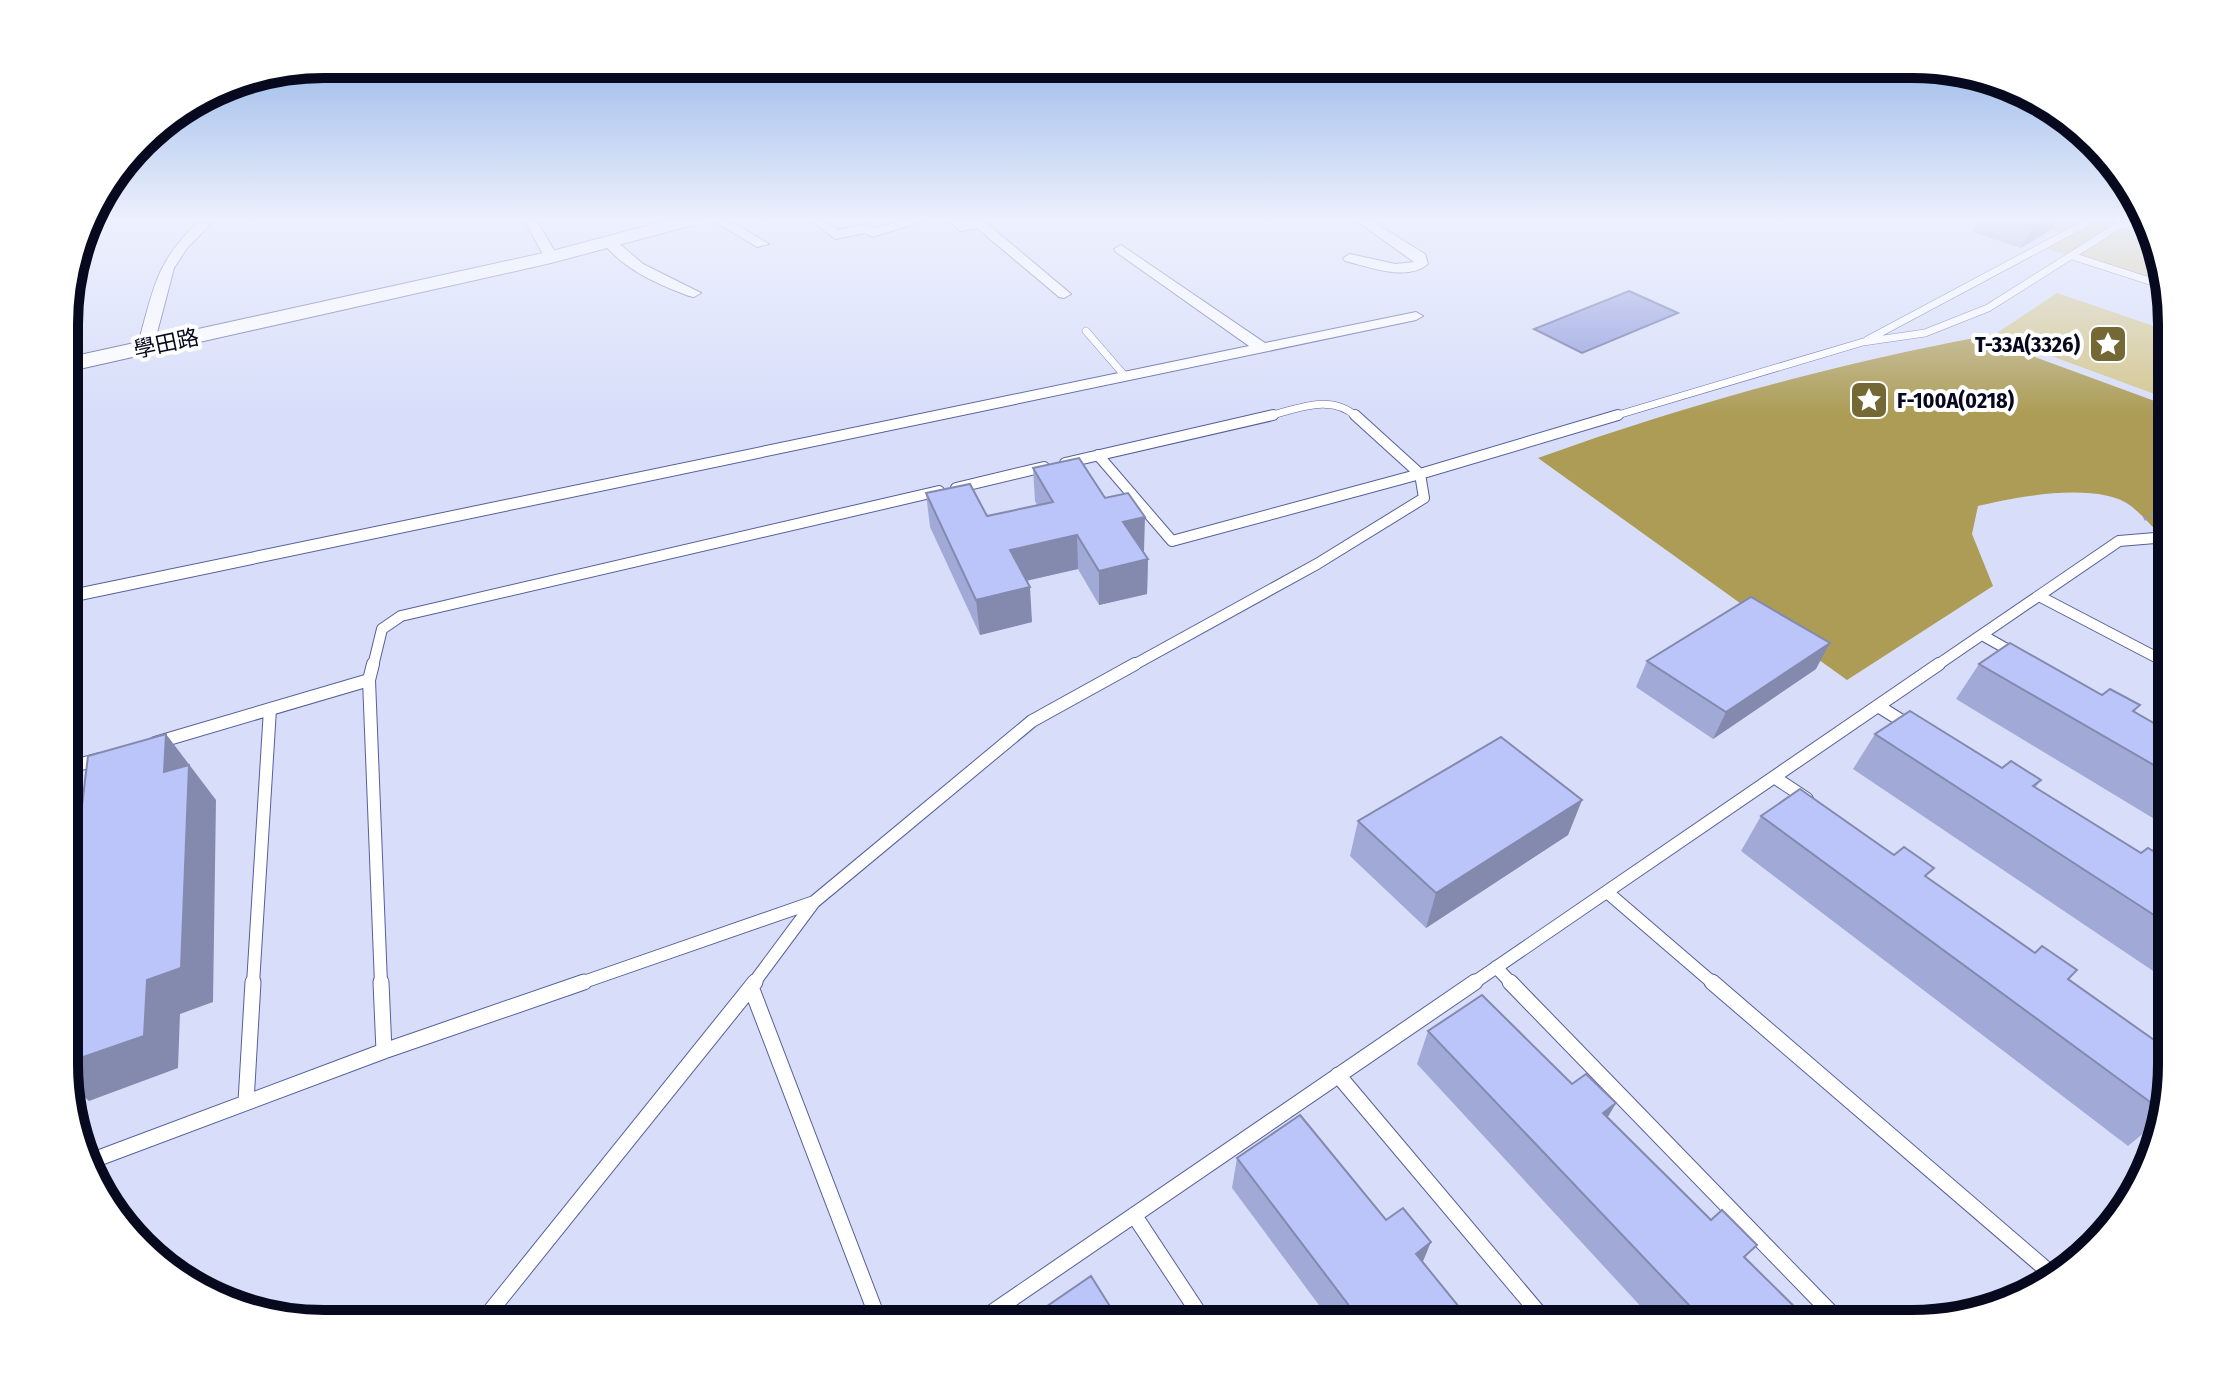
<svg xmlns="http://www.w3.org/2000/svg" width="2236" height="1388" font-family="'Fira Sans Condensed','Noto Sans TC',sans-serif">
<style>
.green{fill:#d3c68d}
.forest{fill:#ac9c55}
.water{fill:#929ddd;stroke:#6871a4;stroke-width:2}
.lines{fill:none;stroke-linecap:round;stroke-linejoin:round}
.service-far3-casing{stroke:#575f9b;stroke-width:8}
.service-far2-casing{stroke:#575f9b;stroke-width:12}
.service-far1-casing{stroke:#575f9b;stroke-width:14}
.service-casing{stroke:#575f9b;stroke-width:17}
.minor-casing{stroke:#575f9b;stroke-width:2}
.secondary-casing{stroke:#575f9b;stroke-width:2}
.path{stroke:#969bb5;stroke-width:4;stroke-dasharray:3 5;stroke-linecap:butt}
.service-far3{stroke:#fff;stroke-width:7}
.service-far2{stroke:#fff;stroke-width:10}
.service-far1{stroke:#fff;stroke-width:12}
.service{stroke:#fff;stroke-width:15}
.minor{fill:#fff;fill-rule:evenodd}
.secondary{fill:#fff;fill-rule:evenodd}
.wall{fill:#a1a9d6}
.shaded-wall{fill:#838aae}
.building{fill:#bbc5f9;stroke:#838aae;stroke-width:2}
.labels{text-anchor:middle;stroke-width:8;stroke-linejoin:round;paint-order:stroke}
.far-street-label{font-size:22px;fill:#07091f;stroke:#fff}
.far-poi-label{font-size:22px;font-weight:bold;fill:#07091f;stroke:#fff;text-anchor:end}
.rim{fill:none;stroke:#07091f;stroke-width:10}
</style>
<rect width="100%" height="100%" fill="#d8defa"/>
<path class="green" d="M 2026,221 L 2145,221 L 2165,287 L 2042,247 L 2065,234 Z
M 2057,293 L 2171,332 L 2171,400 L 1994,335 Z"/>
<path class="forest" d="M 1980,337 L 2171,407 L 2171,545 C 2157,533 2145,517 2131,506 C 2098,481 2014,497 1978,506 L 1972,534 L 1993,586 L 1847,680 L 1538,458 C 1682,406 1830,365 1980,337 Z"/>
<path class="water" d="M 1629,291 L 1678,313 L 1582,353 L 1534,329 Z"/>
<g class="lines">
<g class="service-far3-casing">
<path id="service-far3" d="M 2121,224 L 2149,232
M 2072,256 L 2165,286
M 1086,331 L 1125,376
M 1867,340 L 2090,221
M 1264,417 C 1296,410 1330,392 1357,417
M 1611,417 L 1863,342 L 1925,333 L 1988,308 L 2126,221"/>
</g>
<g class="service-far2-casing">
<path id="service-far2" d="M 1098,455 L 1172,541 L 1420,474 L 1618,415
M 1065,463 L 1273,415
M 956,488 L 1044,467
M 2039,596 L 2171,665
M 1982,635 L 2014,653
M 373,666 L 382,629 L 401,616 L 939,491
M 1132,666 L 1317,564 L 1424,498 L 1420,474 L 1355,415
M 1936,666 L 2119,541 L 2155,538 L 2171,541"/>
</g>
<g class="service-far1-casing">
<path id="service-far1" d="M 373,664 L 369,680 L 381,984
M 1878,706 L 1910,726
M 155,743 L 369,680
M 66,768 L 100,759
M 1774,777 L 1807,799
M 1607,892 L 1714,984
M 1496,967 L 1512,984
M 253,984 L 270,709
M 578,984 L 814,902
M 753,984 L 814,902 L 1032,721 L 1135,664
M 1472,984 L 1939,664"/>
</g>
<g class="service-casing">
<path id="service" d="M 381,982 L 384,1051
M 1510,982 L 1841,1323
M 1712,982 L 2055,1277
M 751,987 L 880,1324
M 1338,1075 L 1548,1324
M 246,1102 L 253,982
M 88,1162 L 384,1051 L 584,982
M 1134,1215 L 1206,1324
M 480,1324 L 755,982
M 975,1324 L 1475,982"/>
</g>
<g class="minor-casing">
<path id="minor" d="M 525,221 L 537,221 L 558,257 L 556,260 L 546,260 Z
M 714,221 L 730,221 L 769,244 L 757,247 Z
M 812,221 L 827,221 L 838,230 L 868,224 L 875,228 L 903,221 L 924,221 L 872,237 L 865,233 L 835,239 Z
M 950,221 L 984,221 L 1071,294 L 1064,298 L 1059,297 L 977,228 L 960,231 Z
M 1357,221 L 1372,221 L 1425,254 L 1428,264 C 1406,282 1370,267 1345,261 L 1343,258 L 1350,254 L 1395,264 L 1414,262 Z
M 198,222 L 210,225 L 187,248 L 174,268 L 153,348 L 151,351 L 139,351 L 137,348 C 153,292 154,264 198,222 Z
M 605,240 L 615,240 L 643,264 L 701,293 L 694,297 L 689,296 C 657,284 625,270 603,243 Z
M 1121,245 L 1265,343 L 1416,312 L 1423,316 L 1416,320 L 66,603 L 66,591 L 1249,346 L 1116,252 L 1114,249 Z"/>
</g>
<g class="secondary-casing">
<path id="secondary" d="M 665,221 L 696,221 L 693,225 L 551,263 L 66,372 L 66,358 L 548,252 Z"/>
</g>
<path class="path" d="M 2144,519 L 2171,507"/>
<use href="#service-far3" class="service-far3"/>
<use href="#service-far2" class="service-far2"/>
<use href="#service-far1" class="service-far1"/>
<use href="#service" class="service"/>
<use href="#minor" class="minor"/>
<use href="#secondary" class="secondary"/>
</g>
<path class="wall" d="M 1978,221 L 2057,221 L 2052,229 L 2021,248 L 1972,232 Z
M 1033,468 L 1105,498 L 1144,551 L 1143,552 L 1148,559 L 1147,594 L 1099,605 L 1078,569 L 1026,581 L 1032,622 L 980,635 L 930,527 L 926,493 L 987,516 L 1037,505 L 1035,501 Z
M 1647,661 L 1816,669 L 1713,739 L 1636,687 Z
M 1979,664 L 2140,705 L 2134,712 L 2171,733 L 2171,829 L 1956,699 Z
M 1875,734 L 2041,780 L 2035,788 L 2141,853 L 2171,862 L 2171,983 L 1853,769 Z
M 1582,800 L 1568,835 L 1426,928 L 1350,856 L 1358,821 Z
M 1761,816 L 1927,877 L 2035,953 L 2077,970 L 2069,979 L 2171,1080 L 2157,1122 L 2128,1146 L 1741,851 Z
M 1428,1031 L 1572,1084 L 1616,1103 L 1607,1117 L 1812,1324 L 1657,1324 L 1417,1064 Z
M 1237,1158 L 1386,1220 L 1473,1324 L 1333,1324 L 1232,1188 Z"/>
<path class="shaded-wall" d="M 2041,221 L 2057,221 L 2052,229 L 2021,248 L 2033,226 Z
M 1145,517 L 1144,551 L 1123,556 L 1123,522 Z
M 1077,535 L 1078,569 L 1012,584 L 1010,550 Z
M 1148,559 L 1147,594 L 1099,605 L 1099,571 Z
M 1030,587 L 1032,622 L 980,635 L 976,600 Z
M 1830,643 L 1816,669 L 1713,739 L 1726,712 Z
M 166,734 L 216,800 L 213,1002 L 180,1014 L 178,1068 L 89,1101 L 66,1082 L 66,1063 L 147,980 L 164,772 Z
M 1582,800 L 1568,835 L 1426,928 L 1436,893 Z
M 1616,1103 L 1598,1134 L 1603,1113 Z
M 1431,1242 L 1419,1271 L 1416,1254 Z"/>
<path class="building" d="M 2018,221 L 2041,221 L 2033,226 Z
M 1079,458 L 1105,498 L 1128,493 L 1145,517 L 1123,522 L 1148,559 L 1099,571 L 1077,535 L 1010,550 L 1030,587 L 976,600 L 926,493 L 970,484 L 987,516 L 1053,502 L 1033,468 Z
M 1751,597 L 1830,643 L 1726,712 L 1647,661 Z
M 2010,643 L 2102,695 L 2110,689 L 2140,705 L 2133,711 L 2171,733 L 2171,775 L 1979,664 Z
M 1910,711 L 2002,768 L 2011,761 L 2041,780 L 2033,786 L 2141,853 L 2148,848 L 2171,862 L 2171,926 L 1875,734 Z
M 166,734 L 164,772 L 189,765 L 181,968 L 147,980 L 144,1036 L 66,1063 L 66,938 L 88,756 Z
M 1501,737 L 1582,800 L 1436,893 L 1358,821 Z
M 1800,789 L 1894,855 L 1904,847 L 1934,868 L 1925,876 L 2035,953 L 2042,946 L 2077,970 L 2068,979 L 2171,1052 L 2171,1080 L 2161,1110 L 1761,816 Z
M 1482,995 L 1572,1084 L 1586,1074 L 1616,1103 L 1603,1113 L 1711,1220 L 1722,1210 L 1757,1245 L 1744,1257 L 1812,1324 L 1707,1324 L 1428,1031 Z
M 1300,1115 L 1386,1220 L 1403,1208 L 1431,1242 L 1416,1254 L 1473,1324 L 1363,1324 L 1237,1158 Z
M 1091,1276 L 1121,1324 L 1021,1324 Z"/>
<linearGradient id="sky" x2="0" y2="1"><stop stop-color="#85abe4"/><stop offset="0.53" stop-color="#edf0fd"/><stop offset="1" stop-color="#edf0fd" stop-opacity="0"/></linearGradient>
<rect width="2236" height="415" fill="url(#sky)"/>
<defs>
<g id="sight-square" transform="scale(2)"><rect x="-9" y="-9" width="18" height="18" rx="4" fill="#746835" stroke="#fff"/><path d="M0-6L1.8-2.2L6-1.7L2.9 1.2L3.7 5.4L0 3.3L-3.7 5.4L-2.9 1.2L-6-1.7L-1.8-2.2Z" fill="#fff"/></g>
</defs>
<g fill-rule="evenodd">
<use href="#sight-square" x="2108" y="344"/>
<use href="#sight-square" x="1869" y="400"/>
</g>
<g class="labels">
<g class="far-street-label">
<text transform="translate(166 343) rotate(-12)" y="8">學田路</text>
</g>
<g class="far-poi-label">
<text x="2080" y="352">T-33A(3326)</text>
<text x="1897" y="408" text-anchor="start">F-100A(0218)</text>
</g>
</g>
<path d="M0 0H2236V1388H0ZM324 78H1912A246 246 0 0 1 2158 324V1064A246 246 0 0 1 1912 1310H324A246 246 0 0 1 78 1064V324A246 246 0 0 1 324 78Z" fill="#fff" fill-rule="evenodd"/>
<path class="rim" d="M324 78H1912A246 246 0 0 1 2158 324V1064A246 246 0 0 1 1912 1310H324A246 246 0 0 1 78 1064V324A246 246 0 0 1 324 78Z"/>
</svg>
